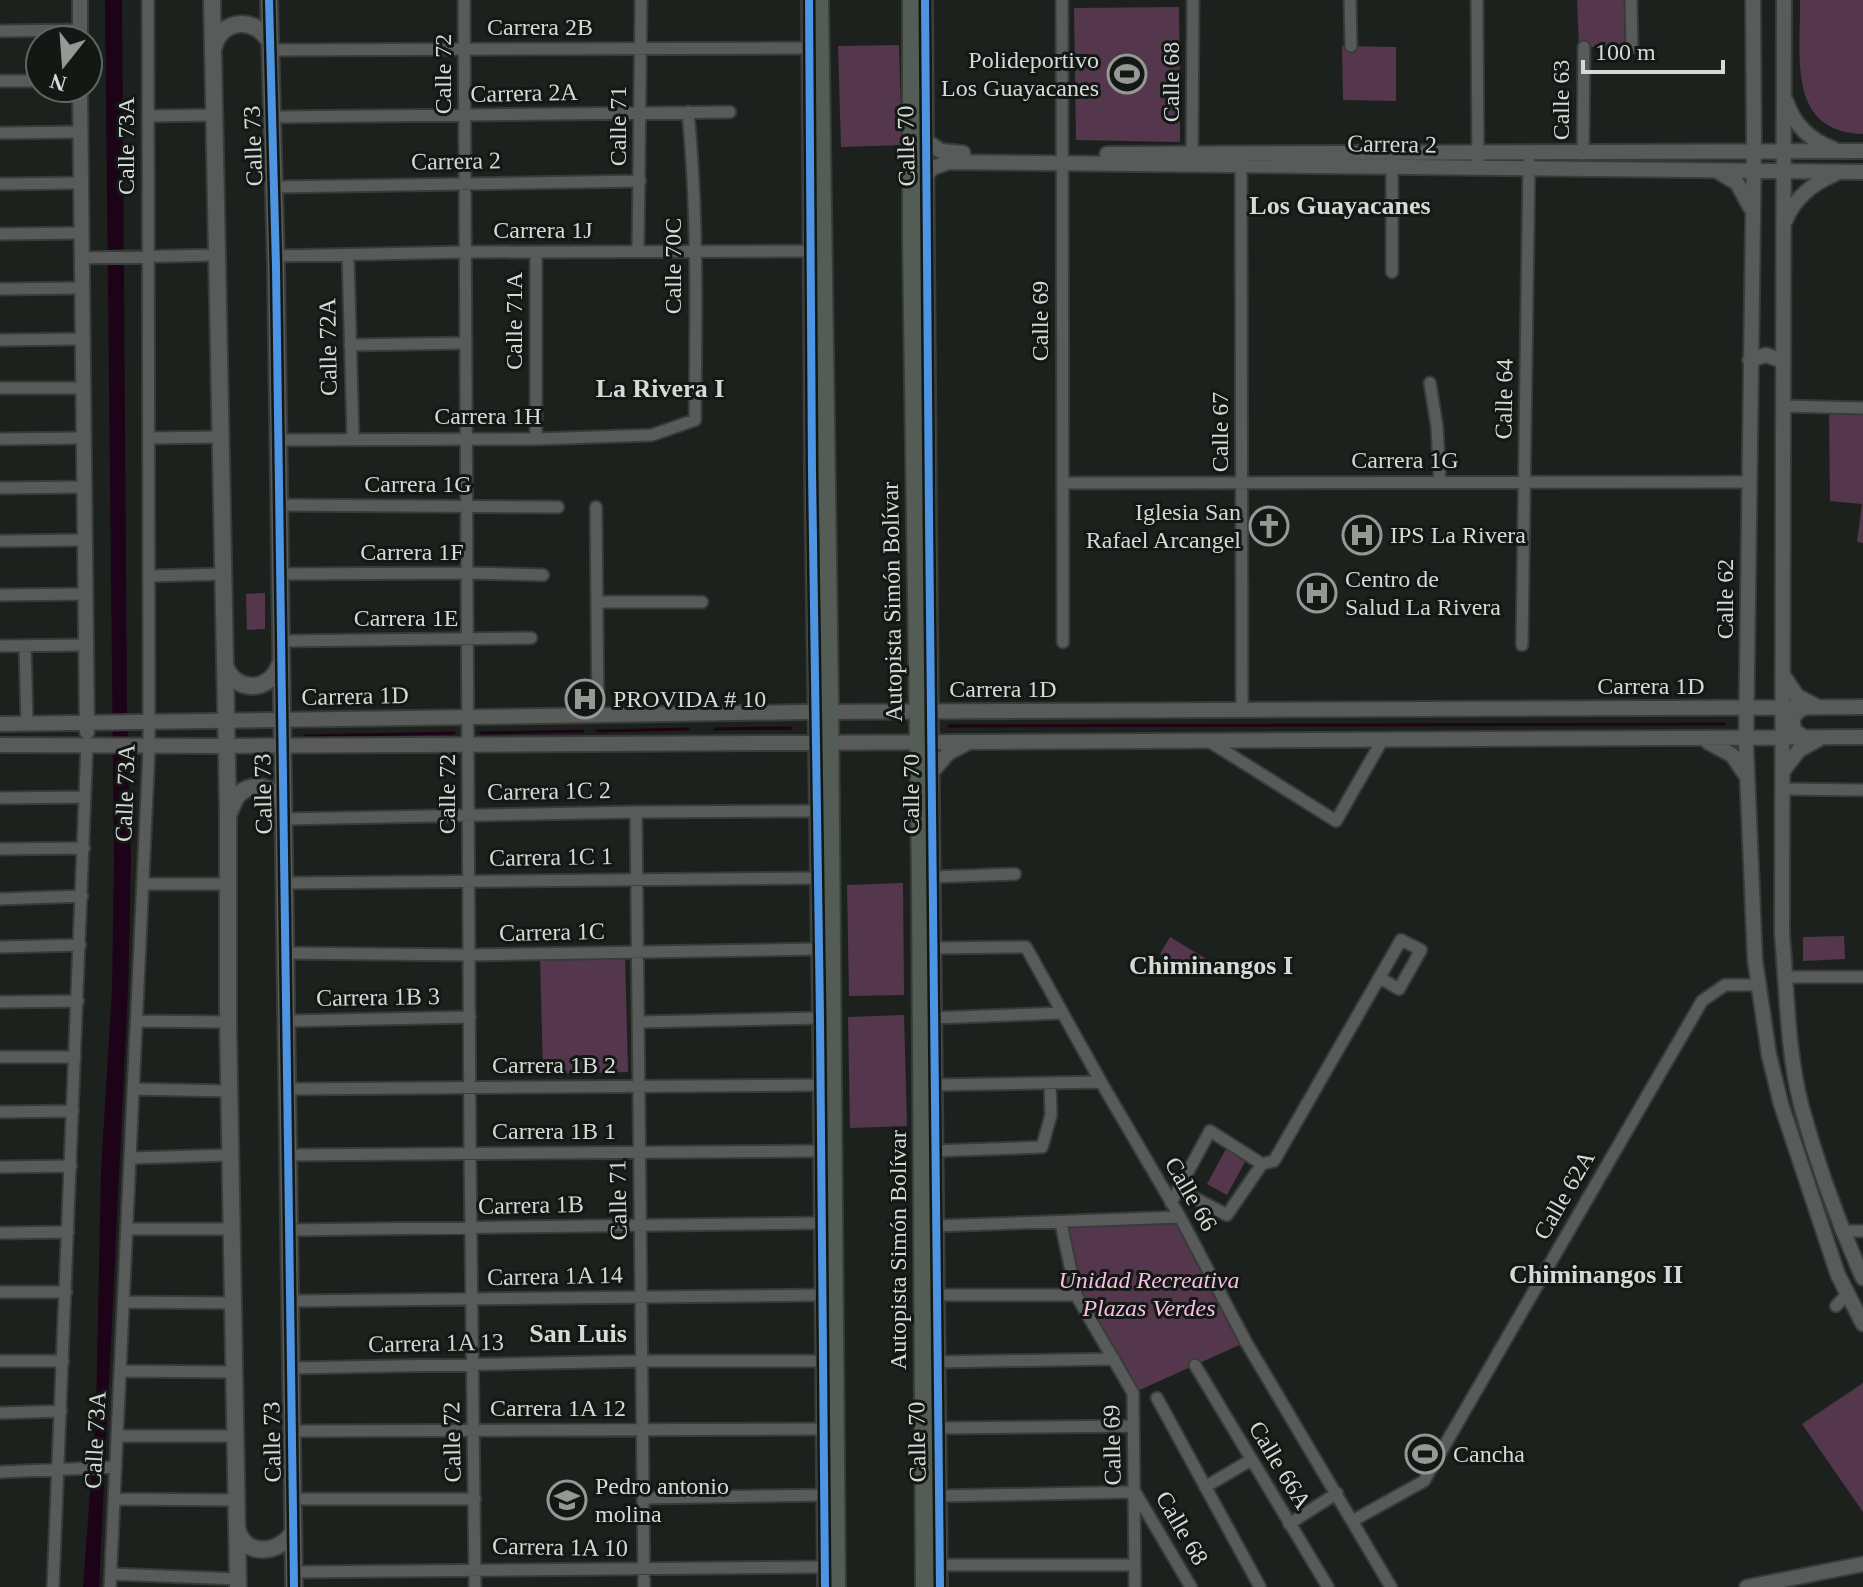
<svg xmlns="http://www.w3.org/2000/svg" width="1863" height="1587" font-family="Georgia,serif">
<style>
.green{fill:#54374c}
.water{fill:#1d0317}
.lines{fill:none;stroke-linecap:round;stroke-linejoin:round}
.stream{stroke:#1d0317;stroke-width:3}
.minor-casing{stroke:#383c39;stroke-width:15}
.tertiary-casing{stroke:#383c39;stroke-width:18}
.secondary-casing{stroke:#383c39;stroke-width:20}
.trunk-casing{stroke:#383c39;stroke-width:22}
.minor{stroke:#585b59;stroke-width:11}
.tertiary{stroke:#585b59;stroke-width:14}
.secondary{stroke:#585b59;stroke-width:16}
.trunk{stroke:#545c56;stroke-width:18}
.cycleway-casing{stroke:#131814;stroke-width:13}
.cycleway{stroke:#4d94e3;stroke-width:8}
.labels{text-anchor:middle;stroke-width:6;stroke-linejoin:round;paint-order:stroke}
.street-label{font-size:24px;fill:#d6dad7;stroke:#131814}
.poi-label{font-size:24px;fill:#d6dad7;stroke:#131814;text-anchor:start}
.park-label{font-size:24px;font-style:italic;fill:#f8bce6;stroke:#131814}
.neighbourhood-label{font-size:26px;font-weight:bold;fill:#d6dad7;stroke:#131814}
</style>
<rect width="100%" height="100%" fill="#1d211e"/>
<path class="green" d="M 1577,0 L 1624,0 L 1625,47 L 1579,47 Z
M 1800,0 L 1863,0 L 1863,134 C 1786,132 1801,55 1800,0 Z
M 1179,7 L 1180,142 L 1076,140 L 1074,8 Z
M 899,45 L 902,145 L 841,147 L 838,46 Z
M 1342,46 L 1396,47 L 1396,101 L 1343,100 Z
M 1829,408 L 1863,410 L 1863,543 L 1857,542 L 1862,504 L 1830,501 Z
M 265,593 L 265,629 L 247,630 L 246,594 Z
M 903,883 L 904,995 L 849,996 L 847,885 Z
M 1844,936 L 1845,959 L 1803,961 L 1803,937 Z
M 1170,937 L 1205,958 L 1194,975 L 1160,954 Z
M 625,955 L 628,1072 L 543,1074 L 540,958 Z
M 904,1015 L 907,1126 L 850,1128 L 848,1017 Z
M 1227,1147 L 1247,1158 L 1227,1195 L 1207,1184 Z
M 1180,1217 L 1246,1342 L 1133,1393 L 1076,1295 L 1061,1223 Z
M 1863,1383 L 1863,1512 L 1802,1424 Z"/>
<path class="water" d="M 105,0 L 122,0 L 127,708 L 131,861 L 128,990 L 99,1587 L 83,1587 L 96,1413 L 101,1171 L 112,990 L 114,861 Z"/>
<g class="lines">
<path class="stream" d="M 949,726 L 1724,724
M 715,729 L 791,728
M 597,731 L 688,729
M 481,733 L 583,731
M 305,736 L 454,733"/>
<g class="minor-casing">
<path id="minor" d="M 464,0 L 470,1154 L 475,1587
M 1062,0 L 1063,642
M 1350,0 L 1351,46
M 1477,0 L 1478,167
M 1631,0 L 1632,47
M 0,31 L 80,30
M 271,50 L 809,48
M 0,81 L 40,81
M 148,116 L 215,115
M 272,117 L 730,112
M 0,133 L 80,132
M 1583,154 L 1584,47
M 1241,158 L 1242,710
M 1192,159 L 1193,0
M 1392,162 L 1392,272
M 0,184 L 79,183
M 274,187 L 640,181
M 0,234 L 81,233
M 638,251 L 641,0
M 536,252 L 536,439
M 348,255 L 353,438
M 276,256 L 466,252 L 811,251
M 81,258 L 217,255
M 0,289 L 81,288
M 0,340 L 82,339
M 350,345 L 466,343
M 1430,383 L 1437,427 L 1440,482
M 0,388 L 82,388
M 1783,406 L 1863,408
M 149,438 L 221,437
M 0,439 L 83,438
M 278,440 L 536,439 L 652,435 L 695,420 C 696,317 698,215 688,112
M 1063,483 L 1748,482
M 0,488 L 83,487
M 279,505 L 558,507
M 596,507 L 598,715
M 0,541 L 84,540
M 280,574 L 468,573 L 543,575
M 149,576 L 223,574
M 0,595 L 84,594
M 597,602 L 702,602
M 281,641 L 531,638
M 1522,645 L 1529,162
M 0,646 L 85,645
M 25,646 L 27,723
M 1207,740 L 1336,821 L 1383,739
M 1783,789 L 1863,790
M 0,798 L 85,797
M 636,812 L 644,1587
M 284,819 L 636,812 L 816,811
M 0,849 L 84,848
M 932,877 L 1015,874
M 284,883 L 817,878
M 143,884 L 229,884
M 0,899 L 82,896
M 0,947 L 80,945
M 931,948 L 1026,947 L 1101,1082 L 1180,1217 L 1246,1342 L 1391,1587
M 285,953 L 469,955 L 818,949
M 1786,977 L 1863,977
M 0,1002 L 78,1001
M 932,1018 L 1062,1013
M 137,1021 L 228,1022
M 286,1021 L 470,1017
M 639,1022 L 820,1018
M 0,1057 L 75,1057
M 932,1085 L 1101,1082
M 133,1089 L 229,1091
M 287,1089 L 820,1085
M 0,1112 L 73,1111
M 933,1151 L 1042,1147 L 1051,1115 L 1050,1083
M 288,1155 L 820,1151
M 130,1158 L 230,1155
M 0,1167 L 71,1166
M 1179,1190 L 1227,1215 L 1262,1164
M 1171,1203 L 1210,1131 L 1262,1164 L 1274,1161 L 1401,940 L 1421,950 L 1399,989 L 1380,978
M 1061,1223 L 1076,1295 L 1133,1393 L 1135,1587
M 934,1226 L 1180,1217
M 127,1229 L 232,1229
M 289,1230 L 821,1223
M 1842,1231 L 1863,1231
M 0,1233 L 68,1232
M 0,1292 L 66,1292
M 934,1295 L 1076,1295
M 290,1301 L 821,1295
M 123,1302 L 233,1303
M 1836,1306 L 1848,1293
M 0,1361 L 63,1361
M 935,1362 L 1114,1359
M 1195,1365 L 1328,1587
M 291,1368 L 642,1361 L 822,1361
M 120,1371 L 234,1372
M 1157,1398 L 1260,1587
M 0,1413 L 61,1411
M 937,1428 L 1132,1426
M 292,1431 L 824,1429
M 117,1436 L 235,1436
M 0,1472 L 116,1467
M 1205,1487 L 1251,1460
M 938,1496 L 1135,1492 L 1191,1587
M 643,1498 L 831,1495
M 114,1499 L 236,1500
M 293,1499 L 475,1499
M 1354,1520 L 1424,1481 L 1702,1001 L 1725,985 L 1758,985
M 1289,1524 L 1337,1493
M 939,1565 L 1135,1565
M 294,1572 C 471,1570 648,1569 825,1567
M 111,1574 L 238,1579
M 53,1587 L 87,744
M 110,1587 L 149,750 L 148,0"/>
</g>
<g class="tertiary-casing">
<path id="tertiary" d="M 809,0 L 812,472 L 820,1018 L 825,1587
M 925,0 C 930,529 931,1058 940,1587
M 1753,0 L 1754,144 L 1746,746 L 1755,960 L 1769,1055 L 1781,1104 L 1838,1275 L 1863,1324
M 1784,0 L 1782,934 C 1787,990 1787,1050 1801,1105 C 1817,1164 1838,1222 1863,1278
M 80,40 L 80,0
M 80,88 L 87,732
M 1786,101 C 1794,125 1811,141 1834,149
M 926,141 L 941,151 L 963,153
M 1107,154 L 1863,151
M 1717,171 L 1737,183 L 1750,207
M 926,176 L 932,168 L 949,162 L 1863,172
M 1785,221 C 1794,199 1813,183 1835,174
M 1750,360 L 1766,355 L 1783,361
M 1783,675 L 1797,696 L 1816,706
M 1805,708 C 1794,712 1790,720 1795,731 L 1805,738
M 0,724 L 804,712 L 1863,707
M 1708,742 L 1732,755 L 1745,774
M 0,745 L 219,746 L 1863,737
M 1783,771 L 1799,750 L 1819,739
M 932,772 L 948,753 L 967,743
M 1747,1587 L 1863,1564"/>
</g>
<g class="secondary-casing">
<path id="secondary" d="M 212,0 L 228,814 L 228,1022 L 238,1587
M 269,0 L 276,267 L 294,1587
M 214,46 C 223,18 256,17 270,42
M 225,666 C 236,694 271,692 280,664
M 229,813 C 232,807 234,800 238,795 C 253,780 277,787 282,806
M 237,1528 C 244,1558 280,1554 293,1532"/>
</g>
<g class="trunk-casing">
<path id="trunk" d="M 819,0 L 829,700 L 836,1587
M 912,0 L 912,240 L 921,878 L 925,1587"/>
</g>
<use href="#minor" class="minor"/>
<use href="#tertiary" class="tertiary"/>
<use href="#secondary" class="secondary"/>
<use href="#trunk" class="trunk"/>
<g class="cycleway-casing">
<path id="cycleway" d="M 269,0 L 276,267 L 294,1587
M 809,0 L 812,472 L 820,1018 L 825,1587
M 925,0 C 930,529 931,1058 940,1587"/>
</g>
<use href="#cycleway" class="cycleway"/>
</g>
<defs>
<g id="stadium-ring" transform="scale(2)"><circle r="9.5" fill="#131814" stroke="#959996" stroke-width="1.5"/><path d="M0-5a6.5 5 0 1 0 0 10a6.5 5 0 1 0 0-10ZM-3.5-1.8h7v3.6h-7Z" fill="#959996"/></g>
<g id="church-ring" transform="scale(2)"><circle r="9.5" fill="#131814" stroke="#959996" stroke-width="1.5"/><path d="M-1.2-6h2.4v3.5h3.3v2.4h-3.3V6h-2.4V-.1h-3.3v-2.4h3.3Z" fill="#959996"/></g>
<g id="hospital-ring" transform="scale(2)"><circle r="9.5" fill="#131814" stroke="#959996" stroke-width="1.5"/><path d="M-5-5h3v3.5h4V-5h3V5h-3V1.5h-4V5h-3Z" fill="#959996"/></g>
<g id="university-ring" transform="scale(2)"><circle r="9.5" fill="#131814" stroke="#959996" stroke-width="1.5"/><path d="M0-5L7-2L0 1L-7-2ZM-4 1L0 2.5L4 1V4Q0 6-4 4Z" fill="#959996"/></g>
</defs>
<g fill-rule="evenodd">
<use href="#stadium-ring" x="1127" y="74"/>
<use href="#church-ring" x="1269" y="526"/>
<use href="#hospital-ring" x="1362" y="535"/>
<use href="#hospital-ring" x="1317" y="593"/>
<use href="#hospital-ring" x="585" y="699"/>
<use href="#stadium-ring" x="1425" y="1454"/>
<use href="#university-ring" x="567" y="1500"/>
</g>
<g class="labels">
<g class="street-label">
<text x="540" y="35">Carrera 2B</text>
<text transform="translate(443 74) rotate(-90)" y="8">Calle 72</text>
<text transform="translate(1171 82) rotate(-90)" y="8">Calle 68</text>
<text transform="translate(524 93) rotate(-1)" y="8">Carrera 2A</text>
<text transform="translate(1561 100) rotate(-90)" y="8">Calle 63</text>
<text transform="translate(618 126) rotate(-90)" y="8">Calle 71</text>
<text transform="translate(1392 144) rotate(1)" y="8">Carrera 2</text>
<text transform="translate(126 146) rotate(-90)" y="8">Calle 73A</text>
<text transform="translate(253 146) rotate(-92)" y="8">Calle 73</text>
<text transform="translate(906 146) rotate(-91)" y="8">Calle 70</text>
<text transform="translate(456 161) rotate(-1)" y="8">Carrera 2</text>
<text x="543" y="238">Carrera 1J</text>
<text transform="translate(673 266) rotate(-90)" y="8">Calle 70C</text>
<text transform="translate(514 321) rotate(-90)" y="8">Calle 71A</text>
<text transform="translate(1040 321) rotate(-90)" y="8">Calle 69</text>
<text transform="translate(328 347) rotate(-91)" y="8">Calle 72A</text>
<text transform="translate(1504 399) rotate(-89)" y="8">Calle 64</text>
<text x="488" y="424">Carrera 1H</text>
<text transform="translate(1220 432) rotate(-90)" y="8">Calle 67</text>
<text x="1405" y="468">Carrera 1G</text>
<text x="418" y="492">Carrera 1G</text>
<text x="412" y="560">Carrera 1F</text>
<text transform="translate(1725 599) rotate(-90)" y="8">Calle 62</text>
<text transform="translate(892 602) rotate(-91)" y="8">Autopista Simón Bolívar</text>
<text x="406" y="626">Carrera 1E</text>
<text x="1651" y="694">Carrera 1D</text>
<text x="1003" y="697">Carrera 1D</text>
<text transform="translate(355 696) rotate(-1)" y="8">Carrera 1D</text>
<text transform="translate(549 791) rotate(-1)" y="8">Carrera 1C 2</text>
<text transform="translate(125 793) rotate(-88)" y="8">Calle 73A</text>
<text transform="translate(263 794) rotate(-91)" y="8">Calle 73</text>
<text transform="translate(447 794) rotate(-90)" y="8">Calle 72</text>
<text transform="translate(911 794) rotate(-90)" y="8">Calle 70</text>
<text transform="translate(551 857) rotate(-1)" y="8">Carrera 1C 1</text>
<text transform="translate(552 932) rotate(-1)" y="8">Carrera 1C</text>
<text transform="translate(378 997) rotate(-1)" y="8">Carrera 1B 3</text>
<text x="554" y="1073">Carrera 1B 2</text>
<text x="554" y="1139">Carrera 1B 1</text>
<text transform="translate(1191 1194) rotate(60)" y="8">Calle 66</text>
<text transform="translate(1564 1195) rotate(-60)" y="8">Calle 62A</text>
<text transform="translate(618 1200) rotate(-91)" y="8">Calle 71</text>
<text transform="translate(531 1205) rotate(-1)" y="8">Carrera 1B</text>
<text transform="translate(898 1250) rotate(-90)" y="8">Autopista Simón Bolívar</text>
<text transform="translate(555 1276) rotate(-1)" y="8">Carrera 1A 14</text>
<text transform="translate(436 1343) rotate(-1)" y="8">Carrera 1A 13</text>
<text x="558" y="1416">Carrera 1A 12</text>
<text transform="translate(95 1440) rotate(-87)" y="8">Calle 73A</text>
<text transform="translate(272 1442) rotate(-91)" y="8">Calle 73</text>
<text transform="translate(452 1442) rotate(-91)" y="8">Calle 72</text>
<text transform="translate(917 1442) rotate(-91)" y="8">Calle 70</text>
<text transform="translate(1112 1445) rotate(-91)" y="8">Calle 69</text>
<text transform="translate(1280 1465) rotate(59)" y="8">Calle 66A</text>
<text transform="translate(1182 1528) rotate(60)" y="8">Calle 68</text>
<text transform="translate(560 1547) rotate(1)" y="8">Carrera 1A 10</text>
</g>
<g class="poi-label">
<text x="1099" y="68" text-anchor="end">Polideportivo<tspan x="1099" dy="28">Los Guayacanes</tspan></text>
<text x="1241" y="520" text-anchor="end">Iglesia San<tspan x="1241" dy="28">Rafael Arcangel</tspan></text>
<text x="1390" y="543">IPS La Rivera</text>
<text x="1345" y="587">Centro de<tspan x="1345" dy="28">Salud La Rivera</tspan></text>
<text x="613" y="707">PROVIDA # 10</text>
<text x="1453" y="1462">Cancha</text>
<text x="595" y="1494">Pedro antonio<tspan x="595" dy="28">molina</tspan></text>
</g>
<g class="park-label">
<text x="1149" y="1288">Unidad Recreativa<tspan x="1149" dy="28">Plazas Verdes</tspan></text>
</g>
<g class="neighbourhood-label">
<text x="1340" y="214">Los Guayacanes</text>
<text x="660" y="397">La Rivera I</text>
<text x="1211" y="974">Chiminangos I</text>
<text x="1596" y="1283">Chiminangos II</text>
<text x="578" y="1342">San Luis</text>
</g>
</g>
<g transform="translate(64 64) rotate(197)"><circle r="38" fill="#131814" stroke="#616662" stroke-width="2"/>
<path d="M0-6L14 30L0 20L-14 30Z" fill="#959996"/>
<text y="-12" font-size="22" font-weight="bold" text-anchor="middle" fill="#d6dad7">N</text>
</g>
<path d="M1583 60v12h140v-12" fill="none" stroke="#d6dad7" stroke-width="4"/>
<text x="1595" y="60" font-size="24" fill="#d6dad7" stroke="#131814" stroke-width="6" paint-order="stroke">100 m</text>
</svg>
